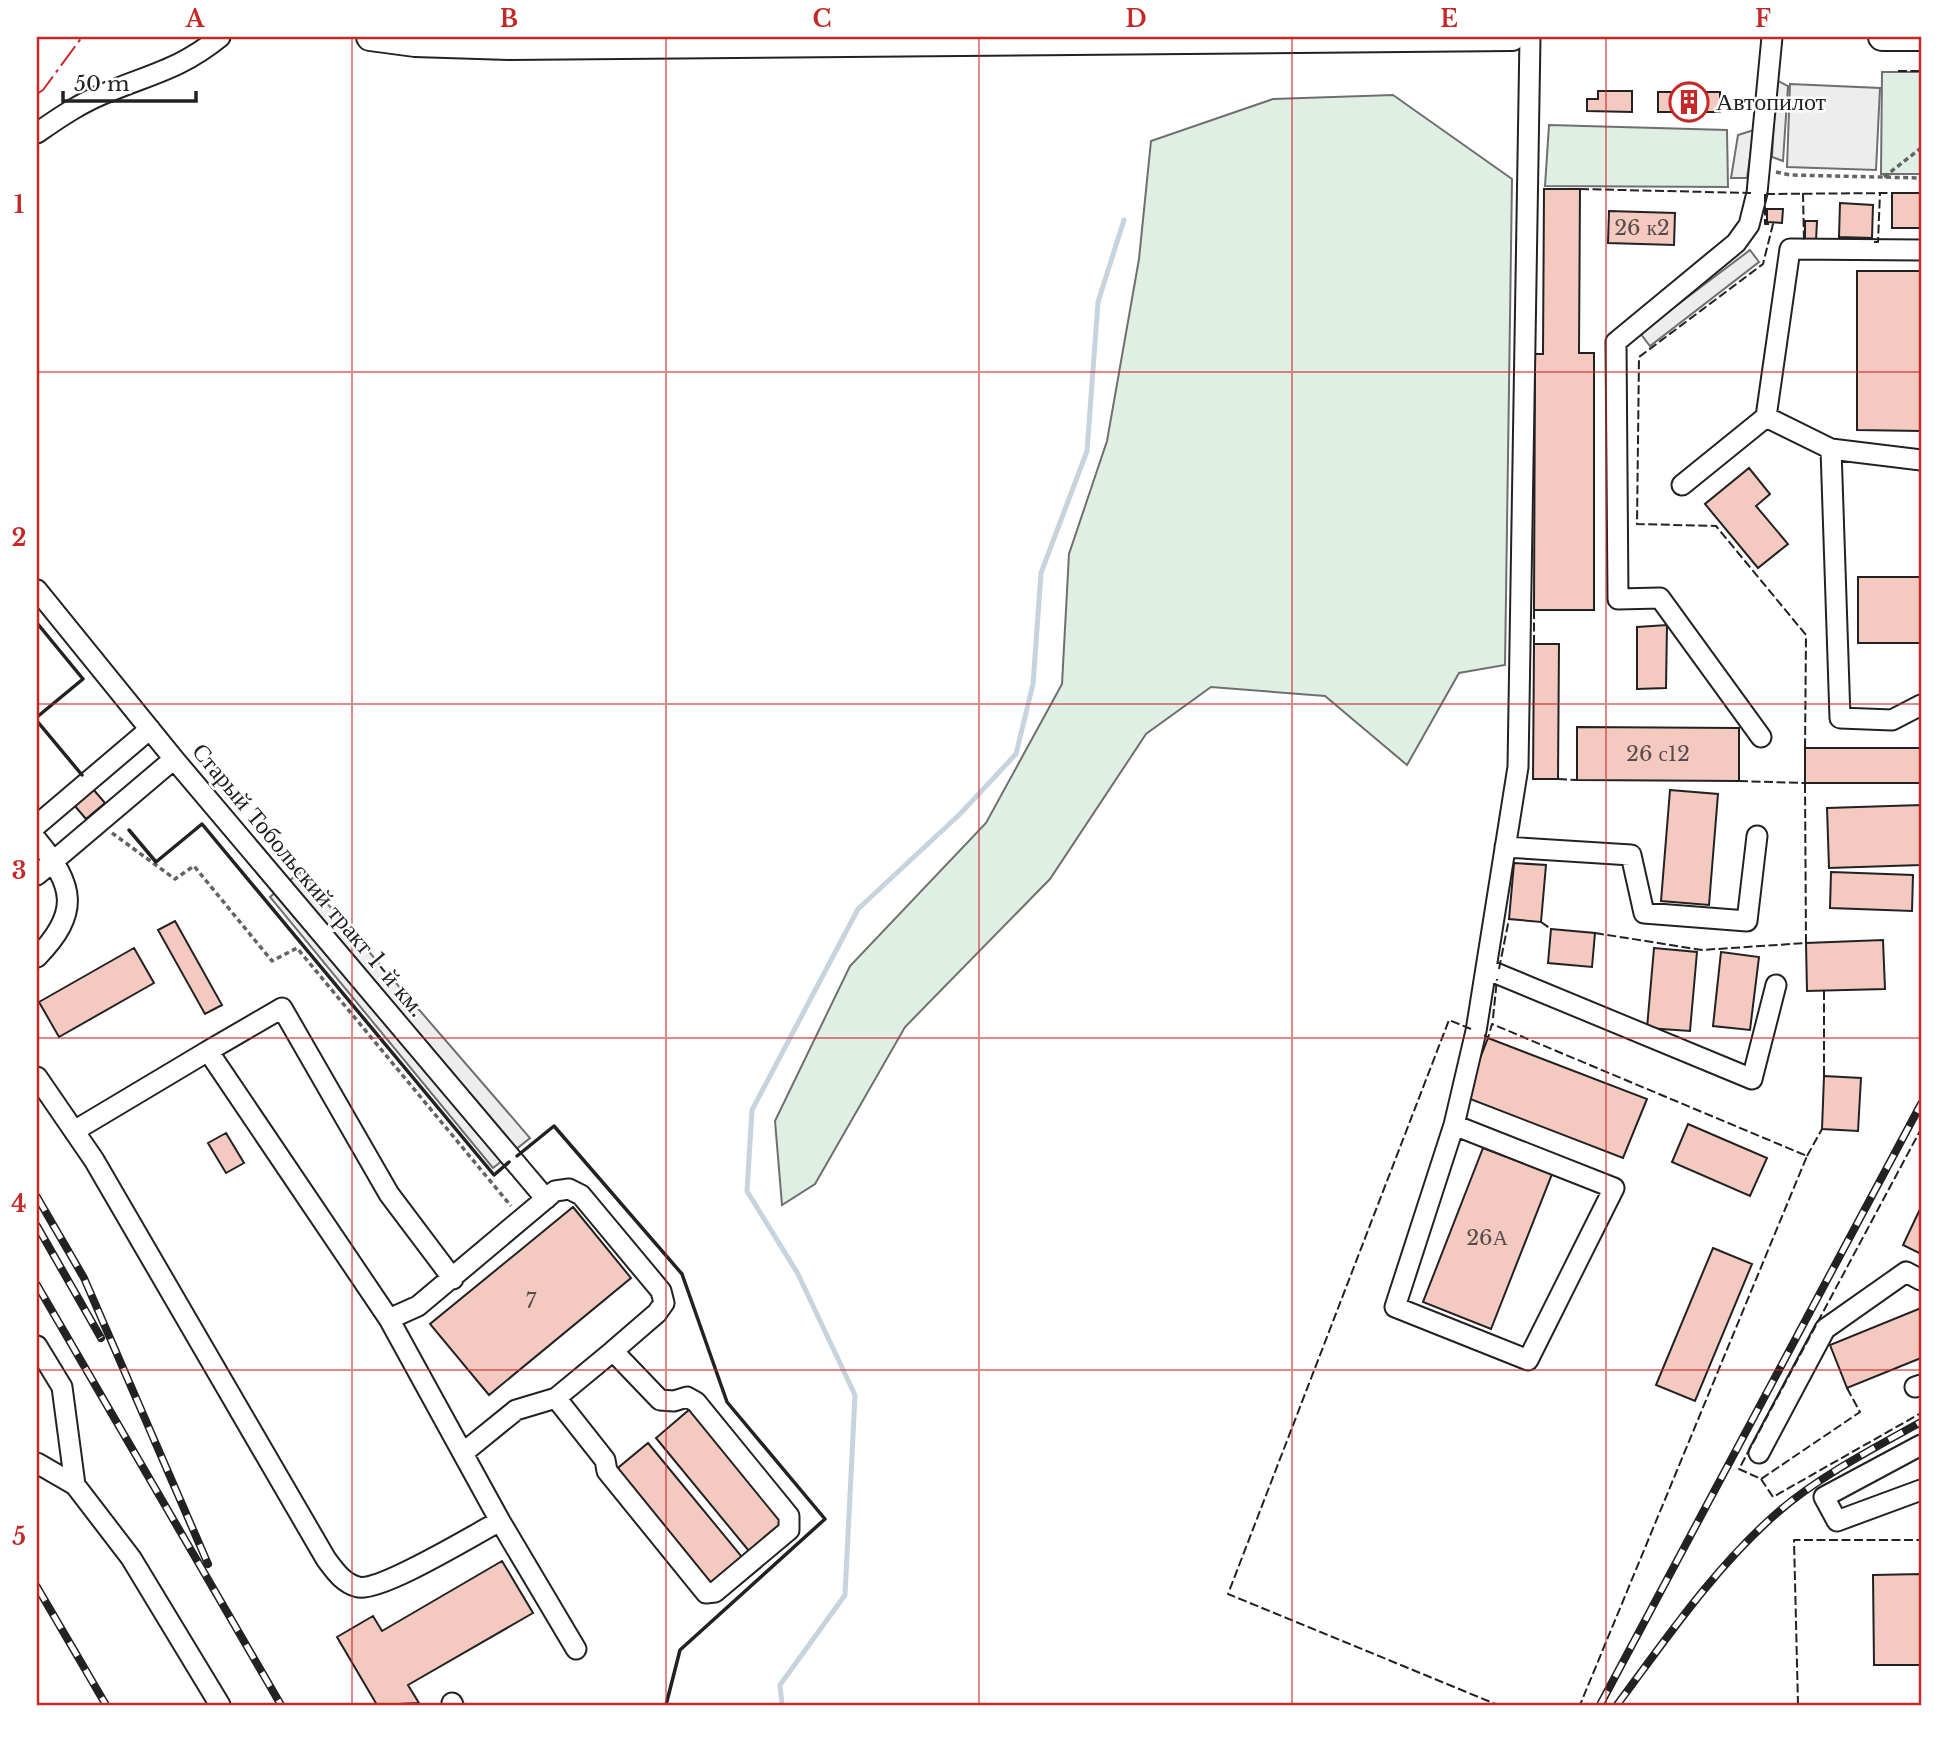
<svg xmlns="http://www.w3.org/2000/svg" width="1958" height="1742" font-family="'Libre Baskerville',serif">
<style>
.green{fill:#e0efe3;stroke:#6f6f6f;stroke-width:2}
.parking{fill:#ededed;stroke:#6f6f6f;stroke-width:2}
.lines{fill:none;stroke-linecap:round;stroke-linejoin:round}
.stream{stroke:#c7d3dd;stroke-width:5}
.building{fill:#f3c9c0;stroke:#222;stroke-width:2}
.minor-casing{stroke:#222;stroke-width:23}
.major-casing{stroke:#222;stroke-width:30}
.path{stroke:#646464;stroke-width:3.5;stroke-dasharray:5 3.5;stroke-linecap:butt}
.minor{stroke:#fff;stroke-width:19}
.major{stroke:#fff;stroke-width:26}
.rail-casing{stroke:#222;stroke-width:8}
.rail{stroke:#fff;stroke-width:5;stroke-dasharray:16;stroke-linecap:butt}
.fence{stroke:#222;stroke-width:2;stroke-dasharray:9 3.5;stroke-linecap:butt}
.wall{stroke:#222;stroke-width:3.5}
.power{stroke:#c62828;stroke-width:2;stroke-dasharray:24 5 3.5 5;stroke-linecap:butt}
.grid{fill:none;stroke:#c62828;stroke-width:2;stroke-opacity:0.55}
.labels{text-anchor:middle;stroke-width:5;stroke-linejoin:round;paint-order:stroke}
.number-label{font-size:21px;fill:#564c4a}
.poi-label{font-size:24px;fill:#222;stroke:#fff;text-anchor:start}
.street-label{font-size:24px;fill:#222;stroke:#fff}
.neatline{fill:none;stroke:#c62828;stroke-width:2.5}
.grid-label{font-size:23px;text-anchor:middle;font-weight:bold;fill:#c62828}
</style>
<rect width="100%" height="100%" fill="#fff"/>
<path class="green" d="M 1882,72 L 1921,72 L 1921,174 L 1881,174 Z
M 1393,95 L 1512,179 L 1505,665 L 1459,673 L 1407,765 L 1325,696 L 1211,687 L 1146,734 L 1050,879 L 905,1027 L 815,1184 L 782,1205 L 775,1121 L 850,966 L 986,823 L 1062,684 L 1069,554 L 1107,441 L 1139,259 L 1151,141 L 1273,99 Z
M 1549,125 L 1727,130 L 1728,187 L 1545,186 Z"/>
<path class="parking" d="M 1776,80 L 1788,86 L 1783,161 L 1772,157 Z
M 1790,84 L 1880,88 L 1876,170 L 1787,167 Z
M 1754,130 L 1747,178 L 1731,178 L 1738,135 Z
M 1750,250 L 1759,262 L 1650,346 L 1640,333 Z
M 300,872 L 530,1138 L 493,1168 L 270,897 Z"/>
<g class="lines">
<path class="stream" d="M 782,1705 L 780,1685 L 845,1595 L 855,1395 L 798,1274 L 747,1191 L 752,1110 L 858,909 L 960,814 L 1016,754 L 1033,684 L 1041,573 L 1087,451 L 1098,302 L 1124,220"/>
</g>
<path class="building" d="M 1598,91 L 1632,91 L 1632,112 L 1587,111 L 1587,99 L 1598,99 Z
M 1658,92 L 1720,92 L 1720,112 L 1658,112 Z
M 1544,189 L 1580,189 L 1579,353 L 1594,353 L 1594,610 L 1534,610 L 1535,354 L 1543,354 Z
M 1892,193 L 1921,193 L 1921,228 L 1892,228 Z
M 1840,203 L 1873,205 L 1872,238 L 1839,237 Z
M 1767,209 L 1783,209 L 1782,223 L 1767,222 Z
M 1609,211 L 1675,213 L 1674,245 L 1608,243 Z
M 1805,221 L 1817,221 L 1816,241 L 1805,241 Z
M 1857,271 L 1921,271 L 1921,431 L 1857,430 Z
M 1749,468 L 1770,494 L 1756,506 L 1788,544 L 1758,568 L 1705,504 Z
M 1858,577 L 1921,577 L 1921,643 L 1858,643 Z
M 1667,625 L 1666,688 L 1637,689 L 1637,627 Z
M 1534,644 L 1559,644 L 1558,779 L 1533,779 Z
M 1577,727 L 1739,728 L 1739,781 L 1577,780 Z
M 1805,748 L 1921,748 L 1921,783 L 1805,783 Z
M 93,789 L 105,803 L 86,819 L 74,805 Z
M 1670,790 L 1718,794 L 1709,905 L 1661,901 Z
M 1921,805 L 1921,865 L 1829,868 L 1827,808 Z
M 1514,863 L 1546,865 L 1541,922 L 1509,919 Z
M 1831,872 L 1913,875 L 1912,911 L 1830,908 Z
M 175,921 L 222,1005 L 205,1014 L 158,930 Z
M 1551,929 L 1595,933 L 1592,967 L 1548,963 Z
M 1883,940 L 1885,989 L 1807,991 L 1806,943 Z
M 134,948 L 154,983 L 59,1037 L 39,1002 Z
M 1654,948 L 1697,952 L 1690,1031 L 1647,1028 Z
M 1721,952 L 1759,957 L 1750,1030 L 1713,1026 Z
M 1488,1038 L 1647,1099 L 1623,1158 L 1465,1097 Z
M 1824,1076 L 1861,1078 L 1858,1131 L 1822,1129 Z
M 1688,1124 L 1767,1158 L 1750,1196 L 1672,1162 Z
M 226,1133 L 244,1163 L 226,1173 L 208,1143 Z
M 1483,1148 L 1552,1174 L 1491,1329 L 1423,1302 Z
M 573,1207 L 631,1278 L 489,1395 L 430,1324 Z
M 1921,1207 L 1921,1254 L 1903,1245 Z
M 1713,1248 L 1752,1264 L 1695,1401 L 1656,1385 Z
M 1921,1308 L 1921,1358 L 1847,1388 L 1830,1345 Z
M 690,1409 L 784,1522 L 749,1551 L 656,1438 Z
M 648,1443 L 742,1557 L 707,1586 L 613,1472 Z
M 502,1561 L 533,1613 L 408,1685 L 419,1703 L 377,1705 L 337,1637 L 373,1616 L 382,1631 Z
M 1921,1574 L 1921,1665 L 1874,1665 L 1873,1575 Z"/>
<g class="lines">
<g class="minor-casing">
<path id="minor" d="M 37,133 C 60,117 82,102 108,92 C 154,73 180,69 220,37
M 1921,250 L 1790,249 L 1766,417 L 1831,449 L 1840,718 L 1892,720 L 1921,705
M 1831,449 L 1921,460
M 1682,485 L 1766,417
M 37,590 L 174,759 L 546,1199
M 1761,737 L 1660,598 L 1618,599 L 1616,342 L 1736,243 L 1749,225 L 1757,193 L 1772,37
M 37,825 L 150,729
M 37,840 C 75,886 80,913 37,957
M 1505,847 L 1631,855 L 1644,913 L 1747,921 L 1757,836
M 37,875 L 174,759
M 1486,969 L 1752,1079 L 1776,985
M 208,1051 L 282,1008 L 389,1194 L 453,1279
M 37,1077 L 94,1160 L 326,1559 C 335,1571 343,1583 358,1587 C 381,1592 475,1534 500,1521
M 1454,1125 L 1614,1188 L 1528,1360 L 1395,1307 L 1454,1125 L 1476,1031 L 1518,767 L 1530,37
M 74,1131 L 208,1051 L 389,1319 L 500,1521 L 576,1649
M 389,1319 L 418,1306 L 555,1191 L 569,1189 L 581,1195 L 661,1291 L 664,1303 L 657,1313 L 613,1351 L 660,1400 L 674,1401 L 687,1397 L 696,1402 L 789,1516 L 789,1530 L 715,1592 L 706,1593 L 607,1471 L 605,1460 L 556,1398 L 613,1351
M 37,1346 L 62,1387 L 75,1485
M 1915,1387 L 1921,1385
M 1921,1445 L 1824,1497 L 1837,1521 L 1921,1490
M 463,1453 L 516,1410 L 556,1398
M 1759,1453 L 1825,1329 L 1906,1272 L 1921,1280
M 37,1463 L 75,1485 L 131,1558 L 220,1705
M 452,1703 L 453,1705"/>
</g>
<g class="major-casing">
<path id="major" d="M 370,37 L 415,43 L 509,46 L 1512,37
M 1882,37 L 1921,37"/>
</g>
<path class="path" d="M 1776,172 L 1790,175 L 1921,178
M 1884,177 L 1921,148
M 112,833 L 175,879 L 194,866 L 272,961 L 297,948 L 511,1206"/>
<use href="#minor" class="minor"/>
<use href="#major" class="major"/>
<g class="rail-casing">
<path id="rail" d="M 37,1197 L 84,1278 L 208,1564
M 37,1226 L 101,1338
M 37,1285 L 281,1705
M 37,1587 L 106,1705
M 1600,1705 L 1921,1104
M 1617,1705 C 1666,1639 1715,1567 1777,1513 C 1818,1477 1874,1448 1921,1422"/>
</g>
<use href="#rail" class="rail"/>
<path class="fence" d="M 1898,71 L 1921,71
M 1580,189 L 1751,193
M 1803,193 L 1804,242
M 1765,194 L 1765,224 L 1773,224 L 1763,264 L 1639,357 L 1637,524 L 1716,526 L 1806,635 L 1805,752
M 1766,194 L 1892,193
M 1874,242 L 1878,242 L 1880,193
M 1534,644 L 1534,610
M 1558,779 L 1577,780
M 1739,781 L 1805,783 L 1805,780
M 1541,922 L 1551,929
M 1595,933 L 1702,950 L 1806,943 L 1805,783
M 1499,969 L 1509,919
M 1824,991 L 1824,1076
M 1493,1018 L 1497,979
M 1471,1029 L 1449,1020 L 1228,1594 L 1498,1705
M 1484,1035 L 1488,1038 L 1492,1024 L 1807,1156 L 1580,1705
M 1807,1156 L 1822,1129
M 1847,1388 L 1860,1412 L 1761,1479 L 1739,1469 L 1921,1129
M 1761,1479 L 1773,1497 L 1921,1413
M 1798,1705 L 1794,1540 L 1921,1540"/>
<path class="wall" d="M 37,623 L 83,679 L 37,717
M 37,721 L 82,775
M 129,830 L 156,862 L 202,824 L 494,1175 L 509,1162
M 517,1156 L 554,1126 L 682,1274 L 727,1402 L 825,1519 L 680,1650 L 666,1705"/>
<path class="power" d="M 37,94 L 43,90 L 82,37"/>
</g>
<path class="grid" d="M 352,37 L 352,1705M 666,37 L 666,1705M 979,37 L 979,1705M 1292,37 L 1292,1705M 1606,37 L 1606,1705M 37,372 L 1921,372M 37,704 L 1921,704M 37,1038 L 1921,1038M 37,1370 L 1921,1370"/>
<defs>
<g id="building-ring" transform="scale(2.0125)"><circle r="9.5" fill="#fff" stroke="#c62828" stroke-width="1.5"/><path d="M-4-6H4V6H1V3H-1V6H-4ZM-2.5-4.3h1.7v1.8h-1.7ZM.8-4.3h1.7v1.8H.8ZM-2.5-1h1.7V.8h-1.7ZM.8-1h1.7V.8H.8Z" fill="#c62828"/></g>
</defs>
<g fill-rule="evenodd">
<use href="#building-ring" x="1689" y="102"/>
</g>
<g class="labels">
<g class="number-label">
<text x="1642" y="235">26 к2</text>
<text x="1658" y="761">26 с12</text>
<text x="1487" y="1245">26А</text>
<text x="531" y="1308">7</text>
</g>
<g class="poi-label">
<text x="1716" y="110">Автопилот</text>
</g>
<g class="street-label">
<text transform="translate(309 880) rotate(50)" y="8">Старый Тобольский тракт 1-й км.</text>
</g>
</g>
<rect width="1958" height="1742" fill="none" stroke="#ffffff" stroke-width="77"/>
<path d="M63 91v10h133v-10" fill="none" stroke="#222222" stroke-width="3.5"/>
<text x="74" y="91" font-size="21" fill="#222222" stroke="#ffffff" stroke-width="5" paint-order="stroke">50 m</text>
<rect x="38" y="38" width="1882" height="1666" class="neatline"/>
<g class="grid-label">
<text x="195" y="27">A</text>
<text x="509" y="27">B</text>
<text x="822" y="27">C</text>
<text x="1136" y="27">D</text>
<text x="1449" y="27">E</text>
<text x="1763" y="27">F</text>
<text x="19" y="213">1</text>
<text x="19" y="546">2</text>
<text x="19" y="879">3</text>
<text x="19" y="1212">4</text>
<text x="19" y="1545">5</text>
</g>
</svg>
